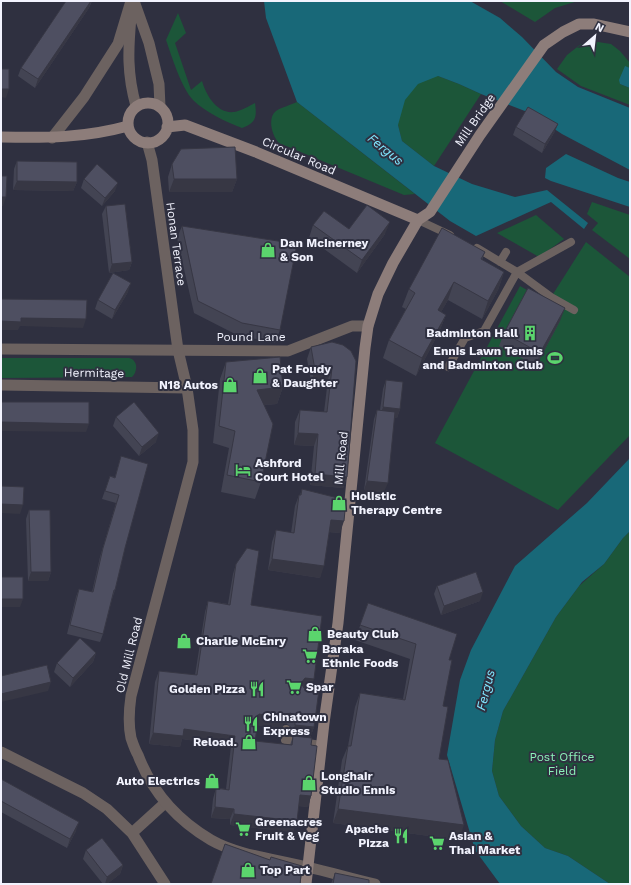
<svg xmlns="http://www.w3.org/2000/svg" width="631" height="885" font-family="'Work Sans',sans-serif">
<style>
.green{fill:#1c5639}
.water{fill:#186878}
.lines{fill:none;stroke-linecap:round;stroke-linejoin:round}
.service{stroke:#6c6260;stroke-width:8}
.minor{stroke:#6c6260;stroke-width:11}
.tertiary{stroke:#6c6260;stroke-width:11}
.secondary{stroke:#8d7d7a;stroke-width:11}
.wall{fill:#434453}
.shaded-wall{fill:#373744}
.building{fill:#4e4f61;stroke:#373744}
.labels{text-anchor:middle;stroke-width:4;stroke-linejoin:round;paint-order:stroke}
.street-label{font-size:12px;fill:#f2f3fe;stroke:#2f3040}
.poi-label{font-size:12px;font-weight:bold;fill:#f2f3fe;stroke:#2f3040;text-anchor:start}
.park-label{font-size:12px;fill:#8cf3b9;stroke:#2f3040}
.water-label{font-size:13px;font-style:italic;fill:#81e7ff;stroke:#2f3040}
</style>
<rect width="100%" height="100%" fill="#2f3040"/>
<path class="green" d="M 400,1 L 438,76 L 459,84 L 481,94 L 434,166 L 402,141 L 398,125 Z
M 500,1 L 578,1 L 555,8 L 535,22 Z
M 178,13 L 186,33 L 175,43 L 191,90 L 202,81 C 206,95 217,114 234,112 C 241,111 249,106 255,103 C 257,117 256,123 242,128 C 226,122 205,112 193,100 C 181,87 172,57 166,40 Z
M 598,42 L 611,44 L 620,51 L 630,63 L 630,68 L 629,67 L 620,84 L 630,88 L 630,105 L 581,86 L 557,69 L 567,55 L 581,44 Z
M 297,102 L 415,194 L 404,195 L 279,143 C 272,136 267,118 276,111 C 282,107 291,105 297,102 Z
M 592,202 L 630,215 L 630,259 L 592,230 L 598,223 L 587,214 Z
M 536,215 L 564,239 L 539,257 L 497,233 Z
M 586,242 L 630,277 L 630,435 L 558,510 L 435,443 L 520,286 L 548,302 Z
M 1,358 L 129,358 C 138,360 138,371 132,377 L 1,378 Z
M 630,531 L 630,884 L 610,884 L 568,856 L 545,848 L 521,826 L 499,796 L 492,771 L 495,740 L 503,711 L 556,617 L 579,586 L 604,564 L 623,538 Z"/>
<path class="water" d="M 264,1 L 470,1 L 500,18 L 522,37 L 556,72 L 578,87 L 630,108 L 630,170 L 562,134 L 530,113 L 481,94 L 459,84 L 438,76 L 418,84 L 405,100 L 398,125 L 402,141 L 434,166 L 472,184 L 515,197 L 547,190 L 588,223 L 584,229 L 551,202 L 476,236 L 450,221 L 297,102 L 266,18 Z
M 625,66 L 630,68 L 630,88 L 620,84 L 619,80 Z
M 566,154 L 618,178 L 630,182 L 630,207 L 551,181 L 545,178 L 546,168 Z
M 630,458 L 630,531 L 623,538 L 604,564 L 582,582 L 556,617 L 503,711 L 495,740 L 492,771 L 499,796 L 521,826 L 545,848 L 568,856 L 610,884 L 500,884 L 475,850 L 447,755 L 460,680 L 471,650 L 515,566 L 587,503 Z"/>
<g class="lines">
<path class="service" d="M 418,220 L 450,235
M 571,242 L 517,272 L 551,297 L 574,310
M 500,262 L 506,252
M 448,367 L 465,338 L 484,331 L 517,272 L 477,248
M 286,729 L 285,740 L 322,745"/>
<path class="minor" d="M 134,1 L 149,43 L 159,84 L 160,107
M 131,17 C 128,50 127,74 136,106
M 52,138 L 84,97 L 118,44 L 131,1
M 1,349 L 288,351 L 352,326 L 368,326
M 1,385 L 187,388
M 1,752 L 83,793 L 107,809 L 132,833
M 165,884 L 132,833 L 165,803"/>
<path class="tertiary" d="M 147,142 L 152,160 L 178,350 L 187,388 L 193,430 L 193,462 L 131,696 C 129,710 128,724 131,738 C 133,744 135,750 138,755 C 152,792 177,820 211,840 C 239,856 277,859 307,867 C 330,872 352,879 375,884"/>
<path class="secondary" d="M128 123a20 20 0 1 1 40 0a20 20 0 1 1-40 0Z
M 167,127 L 185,125 L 256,152 L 418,220
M 1,137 C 45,138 85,138 128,126
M 306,884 L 324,723 L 338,623 L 365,348 L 368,326 L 378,294 L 393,263 L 418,220 L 430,212 L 480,135 L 544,45 L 563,32 L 579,24 L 594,24 L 630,32"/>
</g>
<path class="wall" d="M 66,1 L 92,1 L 89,8 L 35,88 L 18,76 L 21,68 Z
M 558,124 L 554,133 L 542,153 L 513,135 L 516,127 Z
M 17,161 L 77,182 L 73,191 L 13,190 L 14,169 Z
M 172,164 L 237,179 L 232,192 L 169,192 L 168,177 Z
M 84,179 L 115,191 L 102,206 L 81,188 Z
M 106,206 L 132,262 L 129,270 L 109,273 L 102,214 Z
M 313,225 L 349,229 L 385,234 L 357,273 L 309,238 Z
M 182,226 L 280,330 L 275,343 L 237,335 L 194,313 L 177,238 Z
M 485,252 L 482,260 L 504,272 L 498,290 L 482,319 L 448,300 L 441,312 L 446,315 L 439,332 L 416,376 L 383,358 L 389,340 L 406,309 L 402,307 L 409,289 Z
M 128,292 L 112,319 L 95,309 L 98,300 Z
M 560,321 L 536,366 L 499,346 L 504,333 Z
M 332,342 L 347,477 L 343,488 L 310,485 L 314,446 L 294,445 L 295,422 L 300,410 L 324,412 L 328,379 L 311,382 L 307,359 L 311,347 Z
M 226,362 L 283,387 L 277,404 L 264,405 L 261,482 L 255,499 L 221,492 L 229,448 L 213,443 L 220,379 Z
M 386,380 L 400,409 L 397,418 L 394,417 L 384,492 L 364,490 L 374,419 L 377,410 L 380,410 L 383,389 Z
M 116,417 L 156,442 L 139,456 L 113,426 Z
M 121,456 L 125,548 L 115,590 L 112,599 L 103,634 L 100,642 L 67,634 L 76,597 L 79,589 L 92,592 L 100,557 L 116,503 L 102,499 L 110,476 L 115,477 Z
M 302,489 L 340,533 L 329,532 L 320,578 L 268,570 L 272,542 L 276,530 L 291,533 L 295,506 L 299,495 L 300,495 Z
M 29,510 L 51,572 L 48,581 L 28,581 L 26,519 Z
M 236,564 L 251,605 L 310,689 L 314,727 L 310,738 L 291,735 L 291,727 L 287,724 L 283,724 L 281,729 L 257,725 L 255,741 L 290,745 L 293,736 L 311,745 L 311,796 L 308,807 L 299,806 L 293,832 L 230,825 L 230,819 L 211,818 L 213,799 L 216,788 L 226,789 L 231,746 L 182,739 L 180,747 L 149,744 L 155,682 L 159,671 L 195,675 L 205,612 L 208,601 L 228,604 L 233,574 Z
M 437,586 L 480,601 L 441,615 L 434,594 Z
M 368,603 L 449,660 L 443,706 L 439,759 L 459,840 L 333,823 L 342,760 L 348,746 L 355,707 L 360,693 L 403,699 L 410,659 L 355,640 Z
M 96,653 L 93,662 L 70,687 L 54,672 L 57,663 Z
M 1,779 L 76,831 L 67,848 L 1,812 Z
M 86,850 L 123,865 L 120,874 L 107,884 L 103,884 L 83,859 Z
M 335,873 L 369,884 L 331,884 Z"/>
<path class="shaded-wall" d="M 91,1 L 89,8 L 35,88 L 38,79 Z
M 1,89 L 9,89 L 6,98 L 1,97 Z
M 558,124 L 554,133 L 542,153 L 545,144 Z
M 174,179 L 237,179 L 232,192 L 169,192 Z
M 17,181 L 77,182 L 73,191 L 13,190 Z
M 118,183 L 115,191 L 102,206 L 105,198 Z
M 1,197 L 6,197 L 3,206 L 1,206 Z
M 390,222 L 385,234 L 357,273 L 362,260 Z
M 132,262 L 129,270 L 109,273 L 112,264 Z
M 504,272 L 498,290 L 482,319 L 488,301 Z
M 454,282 L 448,300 L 432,328 L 438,310 Z
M 131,283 L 128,292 L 112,319 L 115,310 Z
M 565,308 L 560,321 L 536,366 L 540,353 Z
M 446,315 L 439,332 L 416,376 L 422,358 Z
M 21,318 L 86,319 L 83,328 L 20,326 L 18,330 L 1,330 L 1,321 Z
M 332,368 L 328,379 L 311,382 L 315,370 Z
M 283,387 L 277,404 L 250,406 L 257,390 Z
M 383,407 L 400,409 L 397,418 L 380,416 Z
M 1,422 L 89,424 L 86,432 L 1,431 Z
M 159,433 L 156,442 L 139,456 L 142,447 Z
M 298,433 L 318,434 L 314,446 L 294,445 Z
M 315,474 L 347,477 L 343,488 L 310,485 Z
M 367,481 L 388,483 L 384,492 L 364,490 Z
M 1,504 L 23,505 L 20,514 L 1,513 Z
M 331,520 L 344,521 L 340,533 L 327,532 Z
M 272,559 L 324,566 L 320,578 L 268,570 Z
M 31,572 L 51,572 L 48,581 L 28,581 Z
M 483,592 L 480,601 L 441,615 L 444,606 Z
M 1,599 L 23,599 L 20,607 L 1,607 Z
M 96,653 L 93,662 L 70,687 L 73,678 Z
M 305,678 L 314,679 L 310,689 L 301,689 L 301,683 Z
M 51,682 L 48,691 L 1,702 L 1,694 Z
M 291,713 L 287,724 L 283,724 L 281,729 L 255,725 L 259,714 Z
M 295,725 L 314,727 L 310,738 L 291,735 Z
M 184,729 L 235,736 L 231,746 L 182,739 L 180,747 L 149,744 L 153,733 Z
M 300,795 L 311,796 L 308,807 L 296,806 Z
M 215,807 L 234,809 L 230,819 L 211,818 Z
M 338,809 L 464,825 L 459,840 L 333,823 Z
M 234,814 L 297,821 L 293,832 L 230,825 Z
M 79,822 L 76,831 L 67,848 L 70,839 Z
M 123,865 L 120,874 L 107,884 L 105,884 L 107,877 Z"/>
<path class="building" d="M 66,1 L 91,1 L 38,79 L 21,68 Z
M 1,69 L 9,69 L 9,89 L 1,89 Z
M 528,107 L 558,124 L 545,144 L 516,127 Z
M 235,147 L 237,179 L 174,179 L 172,164 L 181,149 Z
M 17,161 L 77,162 L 77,182 L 17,181 Z
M 97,164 L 118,183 L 105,198 L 84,179 Z
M 1,176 L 7,176 L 6,197 L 1,197 Z
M 125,204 L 132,262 L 112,264 L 106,206 Z
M 367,205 L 390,222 L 362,260 L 313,225 L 324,211 L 349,229 Z
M 182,226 L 297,244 L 280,330 L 242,323 L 198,301 Z
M 442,228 L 485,252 L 481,259 L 504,272 L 488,301 L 454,282 L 438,310 L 446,315 L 422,358 L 389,340 L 415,293 L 409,289 Z
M 113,273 L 131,283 L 115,310 L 98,300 Z
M 528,288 L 565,308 L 540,353 L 504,333 Z
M 1,299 L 87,300 L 86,319 L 21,318 L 21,322 L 1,321 Z
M 332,342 L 343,345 L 351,351 L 356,361 L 347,477 L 315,474 L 318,434 L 298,433 L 300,410 L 327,412 L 332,368 L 315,370 L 311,347 Z
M 280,357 L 283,387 L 257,390 L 273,424 L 261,482 L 227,475 L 235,431 L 219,426 L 226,362 Z
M 386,380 L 403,382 L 400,409 L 383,407 Z
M 1,402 L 89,402 L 89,424 L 1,422 Z
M 134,402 L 159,433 L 142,447 L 116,417 Z
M 377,410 L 395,412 L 388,483 L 367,481 Z
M 121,456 L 148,464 L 125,548 L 115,590 L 114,590 L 103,634 L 70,625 L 79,589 L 93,592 L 103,548 L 119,495 L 105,491 L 110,476 L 115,478 Z
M 1,486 L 24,487 L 23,505 L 1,504 Z
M 302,489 L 346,500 L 344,521 L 331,520 L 324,566 L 272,559 L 276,530 L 294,533 L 299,495 L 301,495 Z
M 29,510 L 50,510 L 51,572 L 31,572 Z
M 247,548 L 259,551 L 251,605 L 322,616 L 314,679 L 305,678 L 301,683 L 304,688 L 319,690 L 314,727 L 295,725 L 295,717 L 291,713 L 287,714 L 284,718 L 259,714 L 255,741 L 292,745 L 293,736 L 312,738 L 311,745 L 317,746 L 311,796 L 300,795 L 297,821 L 234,814 L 234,809 L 215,807 L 216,788 L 229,790 L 235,736 L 184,729 L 183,736 L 153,733 L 159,671 L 197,675 L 208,601 L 230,605 L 236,564 Z
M 476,572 L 483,592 L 444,606 L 437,586 Z
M 1,577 L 23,577 L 23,599 L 1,599 Z
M 368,603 L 457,634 L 449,660 L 452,660 L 443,706 L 448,707 L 439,759 L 448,760 L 464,825 L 338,809 L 348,746 L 351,746 L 360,693 L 405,700 L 416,644 L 360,625 Z
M 80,638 L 96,653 L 73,678 L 57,663 Z
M 47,665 L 51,682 L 1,694 L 1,676 Z
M 1,779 L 79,822 L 70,839 L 1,801 Z
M 102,838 L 123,865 L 107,877 L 86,850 Z
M 225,844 L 270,860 L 271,857 L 302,866 L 300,884 L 211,884 Z
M 335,873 L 369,880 L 369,884 L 333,884 Z"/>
<defs>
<g id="shop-bare" transform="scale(1.2)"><path d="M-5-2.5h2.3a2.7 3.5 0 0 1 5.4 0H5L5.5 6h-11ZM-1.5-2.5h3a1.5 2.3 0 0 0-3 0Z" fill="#5bd56d" stroke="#2f3040" stroke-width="2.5" paint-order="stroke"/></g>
<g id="building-bare" transform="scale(1.2)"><path d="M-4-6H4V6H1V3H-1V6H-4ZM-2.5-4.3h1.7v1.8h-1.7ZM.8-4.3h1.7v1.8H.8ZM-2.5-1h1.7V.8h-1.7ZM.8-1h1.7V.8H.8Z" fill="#5bd56d" stroke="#2f3040" stroke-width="2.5" paint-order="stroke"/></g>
<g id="stadium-bare" transform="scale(1.2)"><path d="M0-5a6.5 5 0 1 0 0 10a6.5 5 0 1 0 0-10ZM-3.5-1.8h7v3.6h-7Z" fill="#5bd56d" stroke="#2f3040" stroke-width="2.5" paint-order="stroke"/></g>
<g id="hotel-bare" transform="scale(1.2)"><path d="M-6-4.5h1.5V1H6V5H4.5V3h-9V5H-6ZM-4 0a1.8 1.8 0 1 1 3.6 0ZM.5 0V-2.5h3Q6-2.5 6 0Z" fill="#5bd56d" stroke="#2f3040" stroke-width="2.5" paint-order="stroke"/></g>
<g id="supermarket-bare" transform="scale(1.2)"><path d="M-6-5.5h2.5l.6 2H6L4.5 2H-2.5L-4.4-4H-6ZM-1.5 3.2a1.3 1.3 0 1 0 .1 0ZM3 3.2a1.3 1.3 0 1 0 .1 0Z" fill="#5bd56d" stroke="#2f3040" stroke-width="2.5" paint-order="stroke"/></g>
<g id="restaurant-bare" transform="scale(1.2)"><path d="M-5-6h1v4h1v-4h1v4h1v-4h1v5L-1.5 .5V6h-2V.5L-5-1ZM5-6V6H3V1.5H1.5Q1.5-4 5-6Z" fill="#5bd56d" stroke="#2f3040" stroke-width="2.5" paint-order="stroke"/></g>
</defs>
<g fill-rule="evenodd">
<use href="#shop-bare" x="268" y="250"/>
<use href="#building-bare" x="530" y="333"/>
<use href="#stadium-bare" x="555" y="358"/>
<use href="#shop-bare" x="260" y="376"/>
<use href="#shop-bare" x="230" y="385"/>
<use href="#hotel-bare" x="243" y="470"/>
<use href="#shop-bare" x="339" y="503"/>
<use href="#shop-bare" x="315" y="634"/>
<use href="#shop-bare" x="184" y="641"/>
<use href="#supermarket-bare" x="310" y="656"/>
<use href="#supermarket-bare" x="294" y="687"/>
<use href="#restaurant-bare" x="257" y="689"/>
<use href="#restaurant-bare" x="251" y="724"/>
<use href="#shop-bare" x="249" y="742"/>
<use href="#shop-bare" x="212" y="781"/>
<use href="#shop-bare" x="309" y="783"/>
<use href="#supermarket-bare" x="243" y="829"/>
<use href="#restaurant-bare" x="401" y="836"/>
<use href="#supermarket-bare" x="437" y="843"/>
<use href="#shop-bare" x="248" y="870"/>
</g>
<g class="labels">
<g class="street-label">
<text transform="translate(475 120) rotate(-55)" y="4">Mill Bridge</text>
<text transform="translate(299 156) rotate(23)" y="4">Circular Road</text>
<text transform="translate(176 244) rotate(82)" y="4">Honan Terrace</text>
<text x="251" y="341">Pound Lane</text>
<text transform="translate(94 373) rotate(1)" y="4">Hermitage</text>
<text transform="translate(341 458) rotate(-84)" y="4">Mill Road</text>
<text transform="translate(129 655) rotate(-76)" y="4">Old Mill Road</text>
</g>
<g class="poi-label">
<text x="280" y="247">Dan McInerney<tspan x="280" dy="14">&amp; Son</tspan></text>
<text x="518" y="337" text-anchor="end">Badminton Hall</text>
<text x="543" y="355" text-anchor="end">Ennis Lawn Tennis<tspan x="543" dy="14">and Badminton Club</tspan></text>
<text x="272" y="373">Pat Foudy<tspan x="272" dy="14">&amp; Daughter</tspan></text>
<text x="218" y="389" text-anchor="end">N18 Autos</text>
<text x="255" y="467">Ashford<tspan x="255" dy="14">Court Hotel</tspan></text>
<text x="351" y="500">Holistic<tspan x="351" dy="14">Therapy Centre</tspan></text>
<text x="327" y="638">Beauty Club</text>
<text x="196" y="645">Charlie McEnry</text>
<text x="322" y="653">Baraka<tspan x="322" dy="14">Ethnic Foods</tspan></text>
<text x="306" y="691">Spar</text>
<text x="245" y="693" text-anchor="end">Golden Pizza</text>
<text x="263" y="721">Chinatown<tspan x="263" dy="14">Express</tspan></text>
<text x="237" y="746" text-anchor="end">Reload.</text>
<text x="321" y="780">Longhair<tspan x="321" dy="14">Studio Ennis</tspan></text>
<text x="200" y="785" text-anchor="end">Auto Electrics</text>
<text x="255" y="826">Greenacres<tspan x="255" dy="14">Fruit &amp; Veg</tspan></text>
<text x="389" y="833" text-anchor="end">Apache<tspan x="389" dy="14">Pizza</tspan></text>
<text x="449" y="840">Asian &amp;<tspan x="449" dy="14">Thai Market</tspan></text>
<text x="260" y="874">Top Part</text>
</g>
<g class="park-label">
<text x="562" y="761">Post Office<tspan x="562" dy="14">Field</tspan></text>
</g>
<g class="water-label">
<text transform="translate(386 149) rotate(39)" y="5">Fergus</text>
<text transform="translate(485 690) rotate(-76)" y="5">Fergus</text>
</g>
</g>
<rect width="631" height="885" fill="none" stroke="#f2f3fe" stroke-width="4"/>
<g transform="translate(595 36) rotate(28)" stroke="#2f3040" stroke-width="3" paint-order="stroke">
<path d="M0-3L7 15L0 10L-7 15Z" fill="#f2f3fe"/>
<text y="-6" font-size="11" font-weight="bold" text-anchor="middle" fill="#f2f3fe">N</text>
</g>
</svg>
